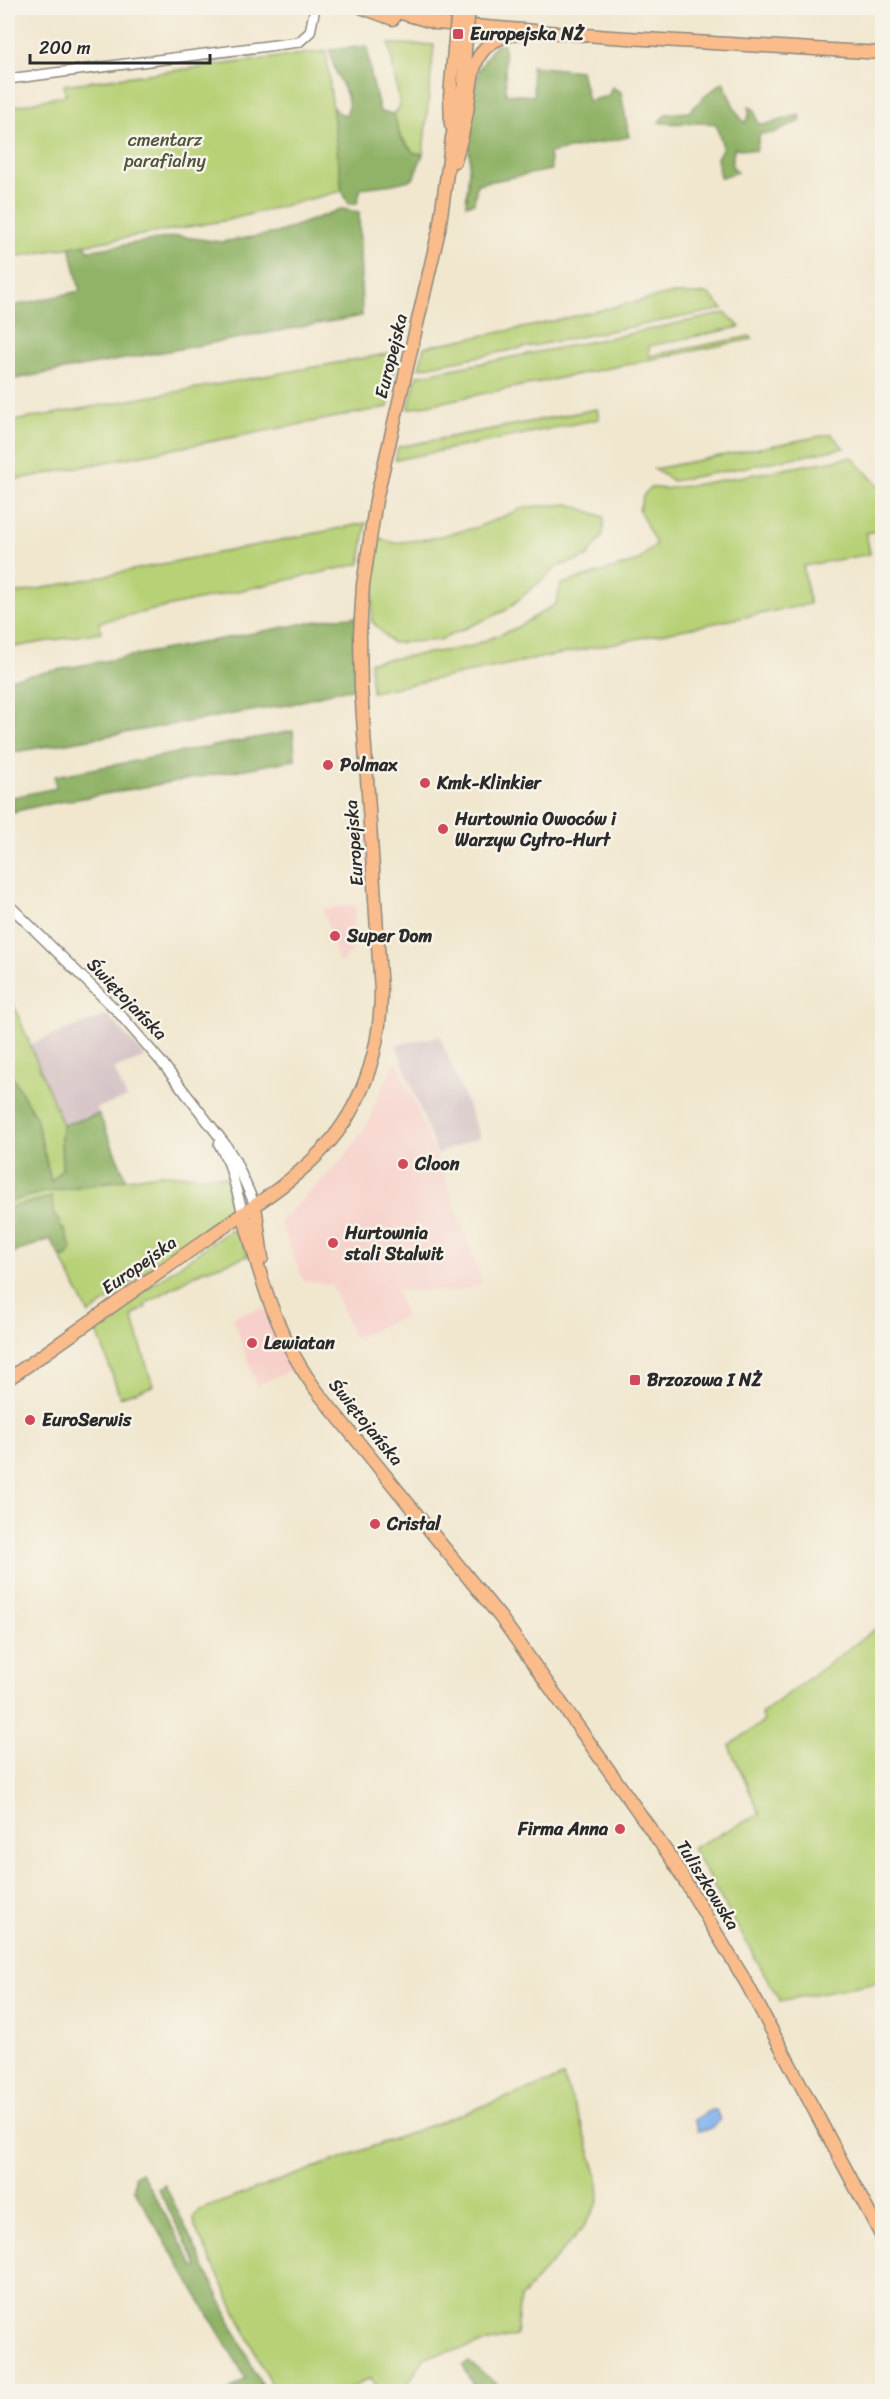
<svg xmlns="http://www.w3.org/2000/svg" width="890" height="2399" font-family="Sriracha,sans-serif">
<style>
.built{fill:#f7d0cb}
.industrial{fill:#d2bec2}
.green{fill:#b7d176;stroke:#717e50;stroke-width:1.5}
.forest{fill:#91b367;stroke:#5e6f49;stroke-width:1.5}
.water{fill:#83b2ed;stroke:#576e8c;stroke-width:1.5}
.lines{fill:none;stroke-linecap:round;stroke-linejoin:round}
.minor-casing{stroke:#8e897d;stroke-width:12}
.major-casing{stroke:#8e897d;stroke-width:15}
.minor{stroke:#fff;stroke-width:9}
.major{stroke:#fabc8b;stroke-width:12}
.major-bridge-casing{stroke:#8e897d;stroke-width:15;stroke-linecap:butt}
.major-bridge{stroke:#fabc8b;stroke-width:12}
.poi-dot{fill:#d1495b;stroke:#f7f3e8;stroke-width:2}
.labels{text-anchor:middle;stroke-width:5;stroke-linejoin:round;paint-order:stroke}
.poi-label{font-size:18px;font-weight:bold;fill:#2b2b2b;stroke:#f7f3e8;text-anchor:start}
.park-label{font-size:18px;fill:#4e543e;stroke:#f7f3e8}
.street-label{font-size:18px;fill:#2b2b2b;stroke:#f7f3e8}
</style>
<rect width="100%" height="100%" fill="#f7f3e8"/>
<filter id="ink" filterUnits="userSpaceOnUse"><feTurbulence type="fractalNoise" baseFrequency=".0167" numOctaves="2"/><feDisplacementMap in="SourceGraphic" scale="12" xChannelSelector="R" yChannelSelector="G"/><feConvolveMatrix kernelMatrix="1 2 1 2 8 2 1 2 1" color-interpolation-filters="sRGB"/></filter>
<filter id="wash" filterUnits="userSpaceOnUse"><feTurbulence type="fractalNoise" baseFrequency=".008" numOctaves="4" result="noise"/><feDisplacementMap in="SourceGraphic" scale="24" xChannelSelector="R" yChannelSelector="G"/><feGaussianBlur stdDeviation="1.35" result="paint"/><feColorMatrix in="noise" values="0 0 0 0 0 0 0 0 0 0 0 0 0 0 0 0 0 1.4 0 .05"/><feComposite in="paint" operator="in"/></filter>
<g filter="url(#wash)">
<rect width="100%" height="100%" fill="#f1e7cf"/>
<path class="built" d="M 352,905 L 356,907 L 351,953 L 339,964 L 323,909 Z
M 397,1059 L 448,1187 L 483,1284 L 455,1292 L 396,1290 L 406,1316 L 353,1338 L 332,1285 L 303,1281 L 280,1222 L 343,1159 L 358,1138 L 372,1116 L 371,1111 Z
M 264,1308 L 269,1323 L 292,1370 L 257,1385 L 232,1317 Z"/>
<path class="industrial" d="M 107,1015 L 146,1057 L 114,1069 L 127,1098 L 97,1108 L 99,1114 L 63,1125 L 30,1044 Z
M 440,1036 L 480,1137 L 437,1154 L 396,1045 Z"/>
<path class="green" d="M 389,44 L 434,45 L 423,154 L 414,153 L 400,136 L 394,114 L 400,106 Z
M 326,51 L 342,191 L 228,220 L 8,258 L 8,158 L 14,156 L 8,136 L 8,108 L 66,95 L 64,85 Z
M 670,294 L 709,294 L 723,309 L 419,368 L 424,347 L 532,326 Z
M 726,313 L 740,327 L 649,346 L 649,356 L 750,336 L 752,339 L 408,409 L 417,376 L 619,336 Z
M 398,352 L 388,407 L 8,481 L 8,422 Z
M 597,409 L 599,419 L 395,460 L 398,447 Z
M 831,434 L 844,448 L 673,481 L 654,469 Z
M 852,457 L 882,490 L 882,530 L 866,533 L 870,554 L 803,566 L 810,604 L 372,692 L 370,662 L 469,647 L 516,628 L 556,604 L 561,584 L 638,561 L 656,544 L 639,510 L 643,496 L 650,487 L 665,489 L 699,484 Z
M 569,504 L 604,517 L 603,535 L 587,557 L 559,566 L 506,610 L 440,640 L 392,643 L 371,620 L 379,538 L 394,543 L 428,539 L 478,527 L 526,507 Z
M 366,523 L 360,564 L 99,622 L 101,632 L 8,648 L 8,595 Z
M 8,991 L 63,1125 L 61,1136 L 62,1169 L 51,1182 L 36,1118 L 13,1078 L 8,1074 Z
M 159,1174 L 226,1177 L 229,1210 L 89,1314 L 60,1256 L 67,1257 L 65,1232 L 53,1212 L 52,1197 L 8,1208 L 8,1202 L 40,1193 Z
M 230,1230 L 239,1234 L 248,1256 L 202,1271 L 145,1304 L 146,1307 L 132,1316 L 153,1386 L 120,1397 L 95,1325 Z
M 882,1624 L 882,1981 L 780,2001 L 692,1848 L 760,1814 L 729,1746 L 764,1721 L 761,1714 Z
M 563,2077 L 582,2126 L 598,2177 L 599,2201 L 583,2228 L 520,2298 L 516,2336 L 425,2357 L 403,2391 L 380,2391 L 371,2378 L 344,2391 L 274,2391 L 195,2227 L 194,2217 L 199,2210 Z"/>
<path class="forest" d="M 504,44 L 506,94 L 534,96 L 531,66 L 581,71 L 588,101 L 608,96 L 612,87 L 621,92 L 629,137 L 549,153 L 551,170 L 477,184 L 474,203 L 466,205 L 470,158 L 467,133 L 479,69 L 495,45 Z
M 367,46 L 371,76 L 380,112 L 394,114 L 400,137 L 414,153 L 423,154 L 413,179 L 393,184 L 361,188 L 357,203 L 349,204 L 342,191 L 332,105 L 339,113 L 346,115 C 353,100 343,88 337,74 C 333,67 332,58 330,50 Z
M 723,82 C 731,97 733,111 745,123 L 749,116 L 749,107 L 755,110 L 757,121 L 763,125 L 800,115 L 801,121 L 773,133 L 760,134 L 756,151 L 734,148 L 732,166 L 737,172 L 720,178 L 717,158 L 723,147 L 716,124 C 697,121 678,126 659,122 L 666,114 L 689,112 L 704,97 Z
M 341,209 L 359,212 L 362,316 L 8,380 L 8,307 L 80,291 L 70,247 L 85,244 L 88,250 L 99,249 L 178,236 L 221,242 L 277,233 Z
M 357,617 L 357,688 L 332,692 L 292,704 L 8,753 L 8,679 L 333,618 Z
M 293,731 L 295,760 L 38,806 L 8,813 L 8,798 L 56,788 L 55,776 Z
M 8,1074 L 13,1078 L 36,1118 L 51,1182 L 62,1169 L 61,1136 L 63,1125 L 99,1114 L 126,1179 L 40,1193 L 8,1202 Z
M 52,1197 L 53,1212 L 65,1232 L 72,1249 L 67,1257 L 60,1256 L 50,1239 L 8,1255 L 8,1208 Z
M 141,2172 L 195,2268 L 198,2266 L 158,2189 L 165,2185 L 264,2391 L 228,2391 L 246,2378 L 134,2189 L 135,2176 Z
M 469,2362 L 506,2391 L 477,2391 L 463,2366 Z"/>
<path class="water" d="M 711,2110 L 716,2110 L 720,2120 C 715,2128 707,2131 698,2131 L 694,2120 Z"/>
</g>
<g filter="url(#ink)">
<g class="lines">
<g class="minor-casing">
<path id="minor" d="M 8,79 L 299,42 L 310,32 L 315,8
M 8,904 L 118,1012 L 163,1064 L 225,1144 L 235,1160 L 255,1205
M 219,1144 L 229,1164 L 243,1213"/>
</g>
<g class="major-casing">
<path id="major" d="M 363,8 L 393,19
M 384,8 L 436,23 L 611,37 L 882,53
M 451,125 L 450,96 L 454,49
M 455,161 C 460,145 464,129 467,112 C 473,75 470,41 516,34
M 255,1205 L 262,1258
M 243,1213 C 260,1278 278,1341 320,1395 L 501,1618 L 671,1858 L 747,1984 L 882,2237
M 8,1379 C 75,1333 142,1285 208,1238 C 250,1208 299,1179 332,1139 C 366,1097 381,1044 381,991 L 361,687 L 360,635 L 363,585 L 376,500 L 439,230 L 452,138 L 464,84 L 465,50"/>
</g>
<use href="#minor" class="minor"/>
<use href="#major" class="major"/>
<g class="major-bridge-casing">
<path id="major-bridge" d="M 454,49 L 458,8
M 465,50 L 469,8"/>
</g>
<use href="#major-bridge" class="major-bridge"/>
</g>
</g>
<g class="poi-dot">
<rect x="452" y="28" width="12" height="12" rx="3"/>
<circle cx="328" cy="765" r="6"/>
<circle cx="425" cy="783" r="6"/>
<circle cx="443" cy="829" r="6"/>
<circle cx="335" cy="936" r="6"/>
<circle cx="403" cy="1164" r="6"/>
<circle cx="333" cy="1243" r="6"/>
<circle cx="252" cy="1343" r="6"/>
<rect x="629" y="1374" width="12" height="12" rx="3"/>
<circle cx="30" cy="1420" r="6"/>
<circle cx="375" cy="1524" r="6"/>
<circle cx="620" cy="1829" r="6"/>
</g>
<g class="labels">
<g class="poi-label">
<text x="470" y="40">Europejska NŻ</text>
<text x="340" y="771">Polmax</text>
<text x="437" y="789">Kmk-Klinkier</text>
<text x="455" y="825">Hurtownia Owoców i<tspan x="455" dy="21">Warzyw Cytro-Hurt</tspan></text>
<text x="347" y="942">Super Dom</text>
<text x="415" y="1170">Cloon</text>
<text x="345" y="1239">Hurtownia<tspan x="345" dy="21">stali Stalwit</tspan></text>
<text x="264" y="1349">Lewiatan</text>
<text x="647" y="1386">Brzozowa I NŻ</text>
<text x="42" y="1426">EuroSerwis</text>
<text x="387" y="1530">Cristal</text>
<text x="608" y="1835" text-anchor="end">Firma Anna</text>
</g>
<g class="park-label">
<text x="165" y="146">cmentarz<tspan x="165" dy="21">parafialny</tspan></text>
</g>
<g class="street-label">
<text transform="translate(391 356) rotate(-76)" y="6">Europejska</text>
<text transform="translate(354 843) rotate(-94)" y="6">Europejska</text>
<text transform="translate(127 999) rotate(46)" y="6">Świętojańska</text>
<text transform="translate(139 1265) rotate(-35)" y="6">Europejska</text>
<text transform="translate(366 1422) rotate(51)" y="6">Świętojańska</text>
<text transform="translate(708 1885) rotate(58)" y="6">Tuliszkowska</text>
</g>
</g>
<rect width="890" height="2399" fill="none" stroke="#f7f3e8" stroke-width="30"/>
<path d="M30 54v9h180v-9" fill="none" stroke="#2b2b2b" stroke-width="3"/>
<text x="39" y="54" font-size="18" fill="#2b2b2b" stroke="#f7f3e8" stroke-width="4.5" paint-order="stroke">200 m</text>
</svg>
